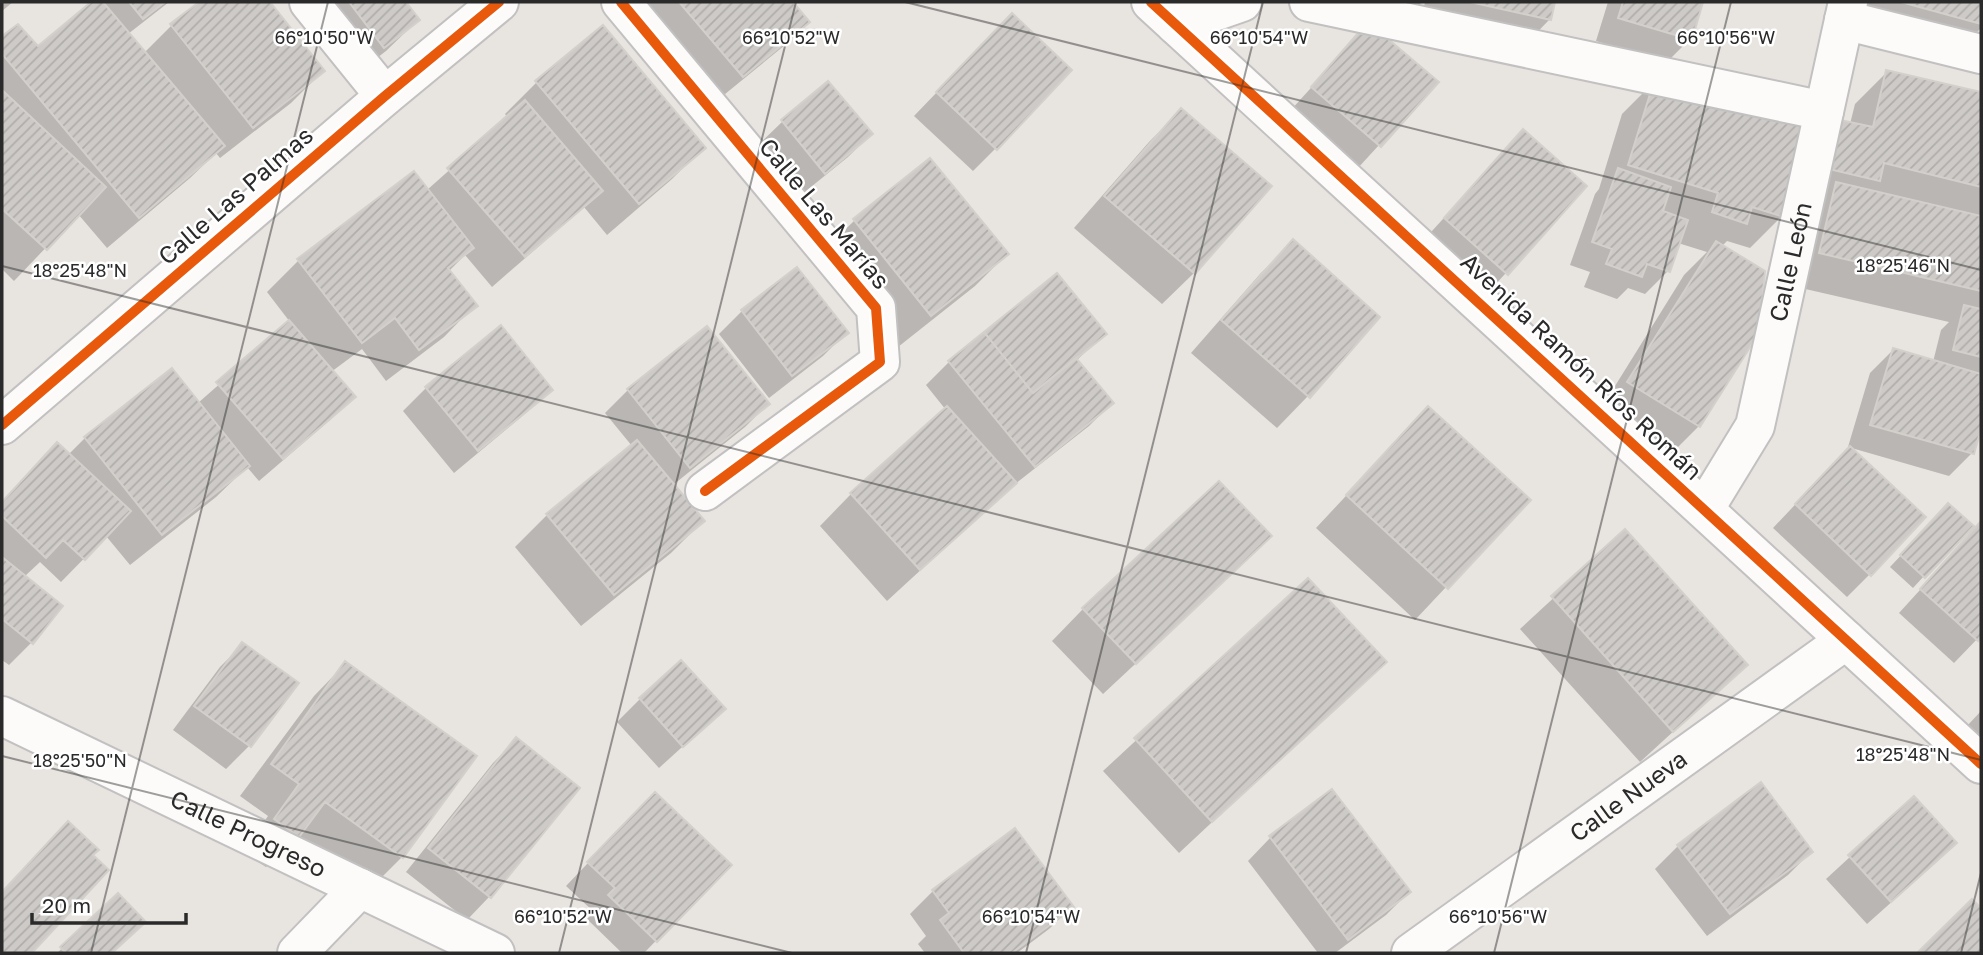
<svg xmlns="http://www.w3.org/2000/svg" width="1983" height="955" font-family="'Golos Text',sans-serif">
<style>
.shadow{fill:#0003}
.building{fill:url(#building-hatch);stroke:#d3d0cc;stroke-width:2}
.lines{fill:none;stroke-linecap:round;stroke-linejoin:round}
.minor-casing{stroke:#c2c0c1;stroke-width:42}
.minor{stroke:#fcfbfa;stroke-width:38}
.cycleway-casing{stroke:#fff;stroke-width:15}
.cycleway{stroke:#e8590c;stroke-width:10}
.ticks{fill:none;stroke:#2a2a2a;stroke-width:2;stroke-opacity:0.45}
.labels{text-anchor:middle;stroke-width:5;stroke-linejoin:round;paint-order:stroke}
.street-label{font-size:24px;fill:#2a2a2a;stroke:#fff}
.ticks-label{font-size:18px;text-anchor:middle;fill:#2a2a2a;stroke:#fff;stroke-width:5;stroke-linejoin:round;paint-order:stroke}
</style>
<defs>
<pattern id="building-hatch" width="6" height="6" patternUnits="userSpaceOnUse" patternTransform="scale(1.75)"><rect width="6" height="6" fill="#cdcac7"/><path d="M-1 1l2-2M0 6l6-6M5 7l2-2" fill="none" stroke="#b0aeab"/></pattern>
</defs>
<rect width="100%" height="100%" fill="#e8e4e0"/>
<path class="shadow" d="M 2,2 L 13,2 L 2,11 Z
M 88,2 L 169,2 L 128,34 L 144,53 L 171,26 L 202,2 L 267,2 L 323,71 L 291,103 L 220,158 L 216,153 L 190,178 L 107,248 L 78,214 L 14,281 L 2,269 L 2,39 L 18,26 L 37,48 L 90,4 Z
M 293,2 L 406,2 L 418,20 L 386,51 L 351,78 Z
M 637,2 L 791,2 L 808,22 L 785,45 L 719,99 Z
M 1317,2 L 1422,2 L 1401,23 Z
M 1425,2 L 1554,2 L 1549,20 L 1518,52 L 1419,29 Z
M 1608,2 L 1701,2 L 1690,39 L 1667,62 L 1596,41 Z
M 1854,2 L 1981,2 L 1981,28 L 1953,56 Z
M 1359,35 L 1436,83 L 1357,169 L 1290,111 Z
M 989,38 L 996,148 L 973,171 L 914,116 Z
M 1887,72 L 1981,94 L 1981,423 L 1972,453 L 1949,476 L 1848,447 L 1870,373 L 1893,350 L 1933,362 L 1941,330 L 1949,322 L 1788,285 L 1804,216 L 1850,124 L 1855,104 Z
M 537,82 L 704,147 L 672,179 L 607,235 L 584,207 L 492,287 L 465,255 L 449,271 L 475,305 L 444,337 L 386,381 L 362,349 L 331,372 L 353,397 L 330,420 L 259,481 L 247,467 L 216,497 L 130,565 L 106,536 L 61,582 L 40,562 L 24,577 L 32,642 L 9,665 L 2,660 L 2,503 L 35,468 L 68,455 L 85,438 L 198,403 L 290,322 L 267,292 L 299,260 L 427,190 L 508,118 L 505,114 Z
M 1654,82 L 1782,216 L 1750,248 L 1727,241 L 1721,247 L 1699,426 L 1667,458 L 1597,415 L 1684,275 L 1707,252 L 1678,243 L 1668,271 L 1645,294 L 1628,288 L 1617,299 L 1584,287 L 1590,272 L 1570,265 L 1595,194 L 1599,189 L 1622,114 Z
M 828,83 L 871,134 L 848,157 L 801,195 L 759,144 L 782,122 Z
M 1181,110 L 1194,273 L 1162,304 L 1074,228 L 1149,142 Z
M 1523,131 L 1585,186 L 1484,297 L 1422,242 Z
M 930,160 L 1007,254 L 975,286 L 898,347 L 822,252 L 854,221 Z
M 1293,242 L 1308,396 L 1277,428 L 1191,353 L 1261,273 Z
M 1057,275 L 1104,334 L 1076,361 L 1112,403 L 1089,426 L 1010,488 L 887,601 L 820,526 L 851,494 L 946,410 L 926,385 L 949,362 Z
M 742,311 L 846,333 L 823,356 L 769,398 L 719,334 Z
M 500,328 L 550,389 L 527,412 L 454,473 L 403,411 L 426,388 Z
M 628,390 L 768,404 L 745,427 L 673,485 L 703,521 L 671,553 L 581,626 L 515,547 L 547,515 L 632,446 L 605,413 Z
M 1428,408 L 1528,500 L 1415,620 L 1316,528 Z
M 1827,471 L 1870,574 L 1847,597 L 1773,528 Z
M 1937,517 L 1924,576 L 1913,588 L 1890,567 Z
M 1981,523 L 1981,635 L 1954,663 L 1899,613 Z
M 1625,532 L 1746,665 L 1640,762 L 1520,629 Z
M 1238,568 L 1103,694 L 1052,641 L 1083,609 Z
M 1308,581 L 1384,662 L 1179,853 L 1103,771 Z
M 243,644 L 296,684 L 249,746 L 226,769 L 173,730 L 220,667 Z
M 345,664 L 474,756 L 402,857 L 370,889 L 297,836 L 266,867 L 243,852 L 268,816 L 240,796 L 314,696 Z
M 640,699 L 724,709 L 659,768 L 617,722 Z
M 1981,711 L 1981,739 L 1967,726 Z
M 516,740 L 489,897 L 467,920 L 406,872 L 493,763 Z
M 1914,798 L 1932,866 L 1867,924 L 1826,879 Z
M 632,817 L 730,865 L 644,953 L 622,953 L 587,919 L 594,912 L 566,886 Z
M 1270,838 L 1409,892 L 1386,915 L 1335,953 L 1318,953 L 1248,861 Z
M 1678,846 L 1811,852 L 1788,875 L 1707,936 L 1655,869 Z
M 933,891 L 1072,907 L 1049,929 L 1017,953 L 925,953 L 918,944 L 926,936 L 910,914 Z
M 118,896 L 120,945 L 111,953 L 57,953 Z
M 1972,901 L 1981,910 L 1981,953 L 1919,953 Z"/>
<path class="building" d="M 91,2 L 103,2 L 225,146 L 139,218 L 2,54 L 2,36 L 18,24 L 38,46 Z
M 129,2 L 165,2 L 143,19 Z
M 199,2 L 270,2 L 325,71 L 253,128 L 170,24 Z
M 349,2 L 406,2 L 420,20 L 384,48 Z
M 679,2 L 793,2 L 810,22 L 743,77 Z
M 1470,2 L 1555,2 L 1551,20 Z
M 1623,2 L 1703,2 L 1692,40 L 1618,18 Z
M 1901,2 L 1981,2 L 1981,24 Z
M 1012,13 L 1072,70 L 997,150 L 936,92 Z
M 603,25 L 706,148 L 639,204 L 535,81 Z
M 1358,33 L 1388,39 L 1439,82 L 1381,147 L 1311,87 Z
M 1886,70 L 1981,92 L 1981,187 L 1884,163 L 1880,181 L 1829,169 L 1840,120 L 1873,127 Z
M 828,81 L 873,134 L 825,174 L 781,120 Z
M 1654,81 L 1811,129 L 1784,217 L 1752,207 L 1747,224 L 1712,212 L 1718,193 L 1628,165 Z
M 2,90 L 106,187 L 47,250 L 2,209 Z
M 525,100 L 603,191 L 525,257 L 447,168 Z
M 1181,108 L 1272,186 L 1195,274 L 1104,196 Z
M 1523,129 L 1587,186 L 1508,275 L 1444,218 Z
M 930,158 L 1009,254 L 931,316 L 853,219 Z
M 1618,168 L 1671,187 L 1663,211 L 1688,220 L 1670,272 L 1647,264 L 1642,277 L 1606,264 L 1612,249 L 1592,242 Z
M 414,171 L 474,248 L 448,268 L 478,306 L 419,350 L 395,318 L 362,343 L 297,259 Z
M 1836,182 L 1981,216 L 1981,291 L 1819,253 Z
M 1293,239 L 1380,317 L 1310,398 L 1221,320 Z
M 1716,241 L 1765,271 L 1759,333 L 1700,427 L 1627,382 Z
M 797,267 L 849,333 L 792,376 L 741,310 Z
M 1057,273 L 1107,334 L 1033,393 L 984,332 Z
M 1964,305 L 1981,309 L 1981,357 L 1953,350 Z
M 289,320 L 356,397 L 283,459 L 216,382 Z
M 501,325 L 553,390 L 478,451 L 425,387 Z
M 707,326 L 770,404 L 690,468 L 627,389 Z
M 984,332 L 1033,393 L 1076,358 L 1114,403 L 1035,467 L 948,361 Z
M 1893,348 L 1981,374 L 1981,429 L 1974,454 L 1870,425 Z
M 172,368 L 250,466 L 162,535 L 84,437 Z
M 947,406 L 1017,483 L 920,570 L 850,493 Z
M 1428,406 L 1531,500 L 1448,589 L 1346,495 Z
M 637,440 L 705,521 L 614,595 L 546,514 Z
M 57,442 L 131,511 L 85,560 L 63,540 L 46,558 L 2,516 L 2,502 Z
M 1850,446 L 1926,517 L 1871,576 L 1795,504 Z
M 1219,481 L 1272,536 L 1136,664 L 1082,608 Z
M 1948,503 L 1974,526 L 1925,578 L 1900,555 Z
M 1981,521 L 1981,637 L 1978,641 L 1920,589 Z
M 1625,529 L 1748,665 L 1673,732 L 1551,596 Z
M 2,557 L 63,606 L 33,644 L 2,619 Z
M 1308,578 L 1387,662 L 1212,822 L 1134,738 Z
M 242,642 L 299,683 L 251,747 L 194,706 Z
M 681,660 L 726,709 L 683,747 L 639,698 Z
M 345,661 L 477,756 L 403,858 L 325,802 L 299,837 L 274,819 L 299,784 L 271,764 Z
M 516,737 L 580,788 L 491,898 L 428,848 Z
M 1761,782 L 1813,852 L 1730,914 L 1677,845 Z
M 1332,789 L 1411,892 L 1348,940 L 1269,836 Z
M 655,792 L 732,865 L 657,942 L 608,895 L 615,888 L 587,862 Z
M 1914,796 L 1957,843 L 1891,902 L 1848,855 Z
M 68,821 L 99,850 L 93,855 L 109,870 L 32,953 L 4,953 L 2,951 L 2,892 Z
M 1015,828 L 1074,907 L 1012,953 L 964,953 L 940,920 L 949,913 L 932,890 Z
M 118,893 L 146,922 L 112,953 L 66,953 L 60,947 Z
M 1972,899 L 1981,908 L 1981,953 L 1917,953 Z"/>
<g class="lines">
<g class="minor-casing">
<g id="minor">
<path d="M 309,2 L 385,96"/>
<path d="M 621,2 L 876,308 L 880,362 L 705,491"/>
<path d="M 1151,2 L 1981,764"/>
<path d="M 1309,2 L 1824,111"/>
<path d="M 1844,20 L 1981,54"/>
<path d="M 1176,25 L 1242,2"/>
<path d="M 2,425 L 385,96 L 499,2"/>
<path id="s1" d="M 1705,508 L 1755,426 L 1848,2"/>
<path id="s2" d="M 2,716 L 495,953"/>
<path d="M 297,953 L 360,888"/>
<path id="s3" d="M 1411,953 L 1846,640"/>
</g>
</g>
<use href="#minor" class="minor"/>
<g class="cycleway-casing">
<path id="cycleway" d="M 621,2 L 876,308 L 880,362 L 705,491
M 1151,2 L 1981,764
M 2,425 L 385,96 L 499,2"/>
</g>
<use href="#cycleway" class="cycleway"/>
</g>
<path class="ticks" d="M 905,2 L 1981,270M 2,266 L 1981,760M 2,756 L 792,953M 91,953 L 328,2M 559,953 L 796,2M 1026,953 L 1263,2M 1494,953 L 1731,2M 1961,953 L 1981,873"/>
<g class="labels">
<g class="street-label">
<text transform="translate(236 196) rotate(-41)" y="8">Calle Las Palmas</text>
<text transform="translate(824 214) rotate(50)" y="8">Calle Las Marías</text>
<text dy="8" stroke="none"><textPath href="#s1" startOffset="264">Calle León</textPath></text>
<text transform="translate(1581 367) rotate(43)" y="8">Avenida Ramón Ríos Román</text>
<text dy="8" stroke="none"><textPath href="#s3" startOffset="268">Calle Nueva</textPath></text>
<text dy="8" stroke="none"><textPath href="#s2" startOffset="273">Calle Progreso</textPath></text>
</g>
</g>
<g class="ticks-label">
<text x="324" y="44">66°10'50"W</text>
<text x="791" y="44">66°10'52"W</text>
<text x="1259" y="44">66°10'54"W</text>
<text x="1726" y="44">66°10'56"W</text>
<text x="1903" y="272">18°25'46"N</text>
<text x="80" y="277">18°25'48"N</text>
<text x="1903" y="761">18°25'48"N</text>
<text x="80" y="767">18°25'50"N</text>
<text x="563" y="923">66°10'52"W</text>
<text x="1031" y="923">66°10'54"W</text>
<text x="1498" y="923">66°10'56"W</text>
</g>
<rect width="1983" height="955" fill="none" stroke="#2a2a2a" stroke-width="7"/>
<path d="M32 913v10h154v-10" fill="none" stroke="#2a2a2a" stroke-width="3.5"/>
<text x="42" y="913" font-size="21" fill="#2a2a2a" stroke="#ffffff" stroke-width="5" paint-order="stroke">20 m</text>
</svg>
